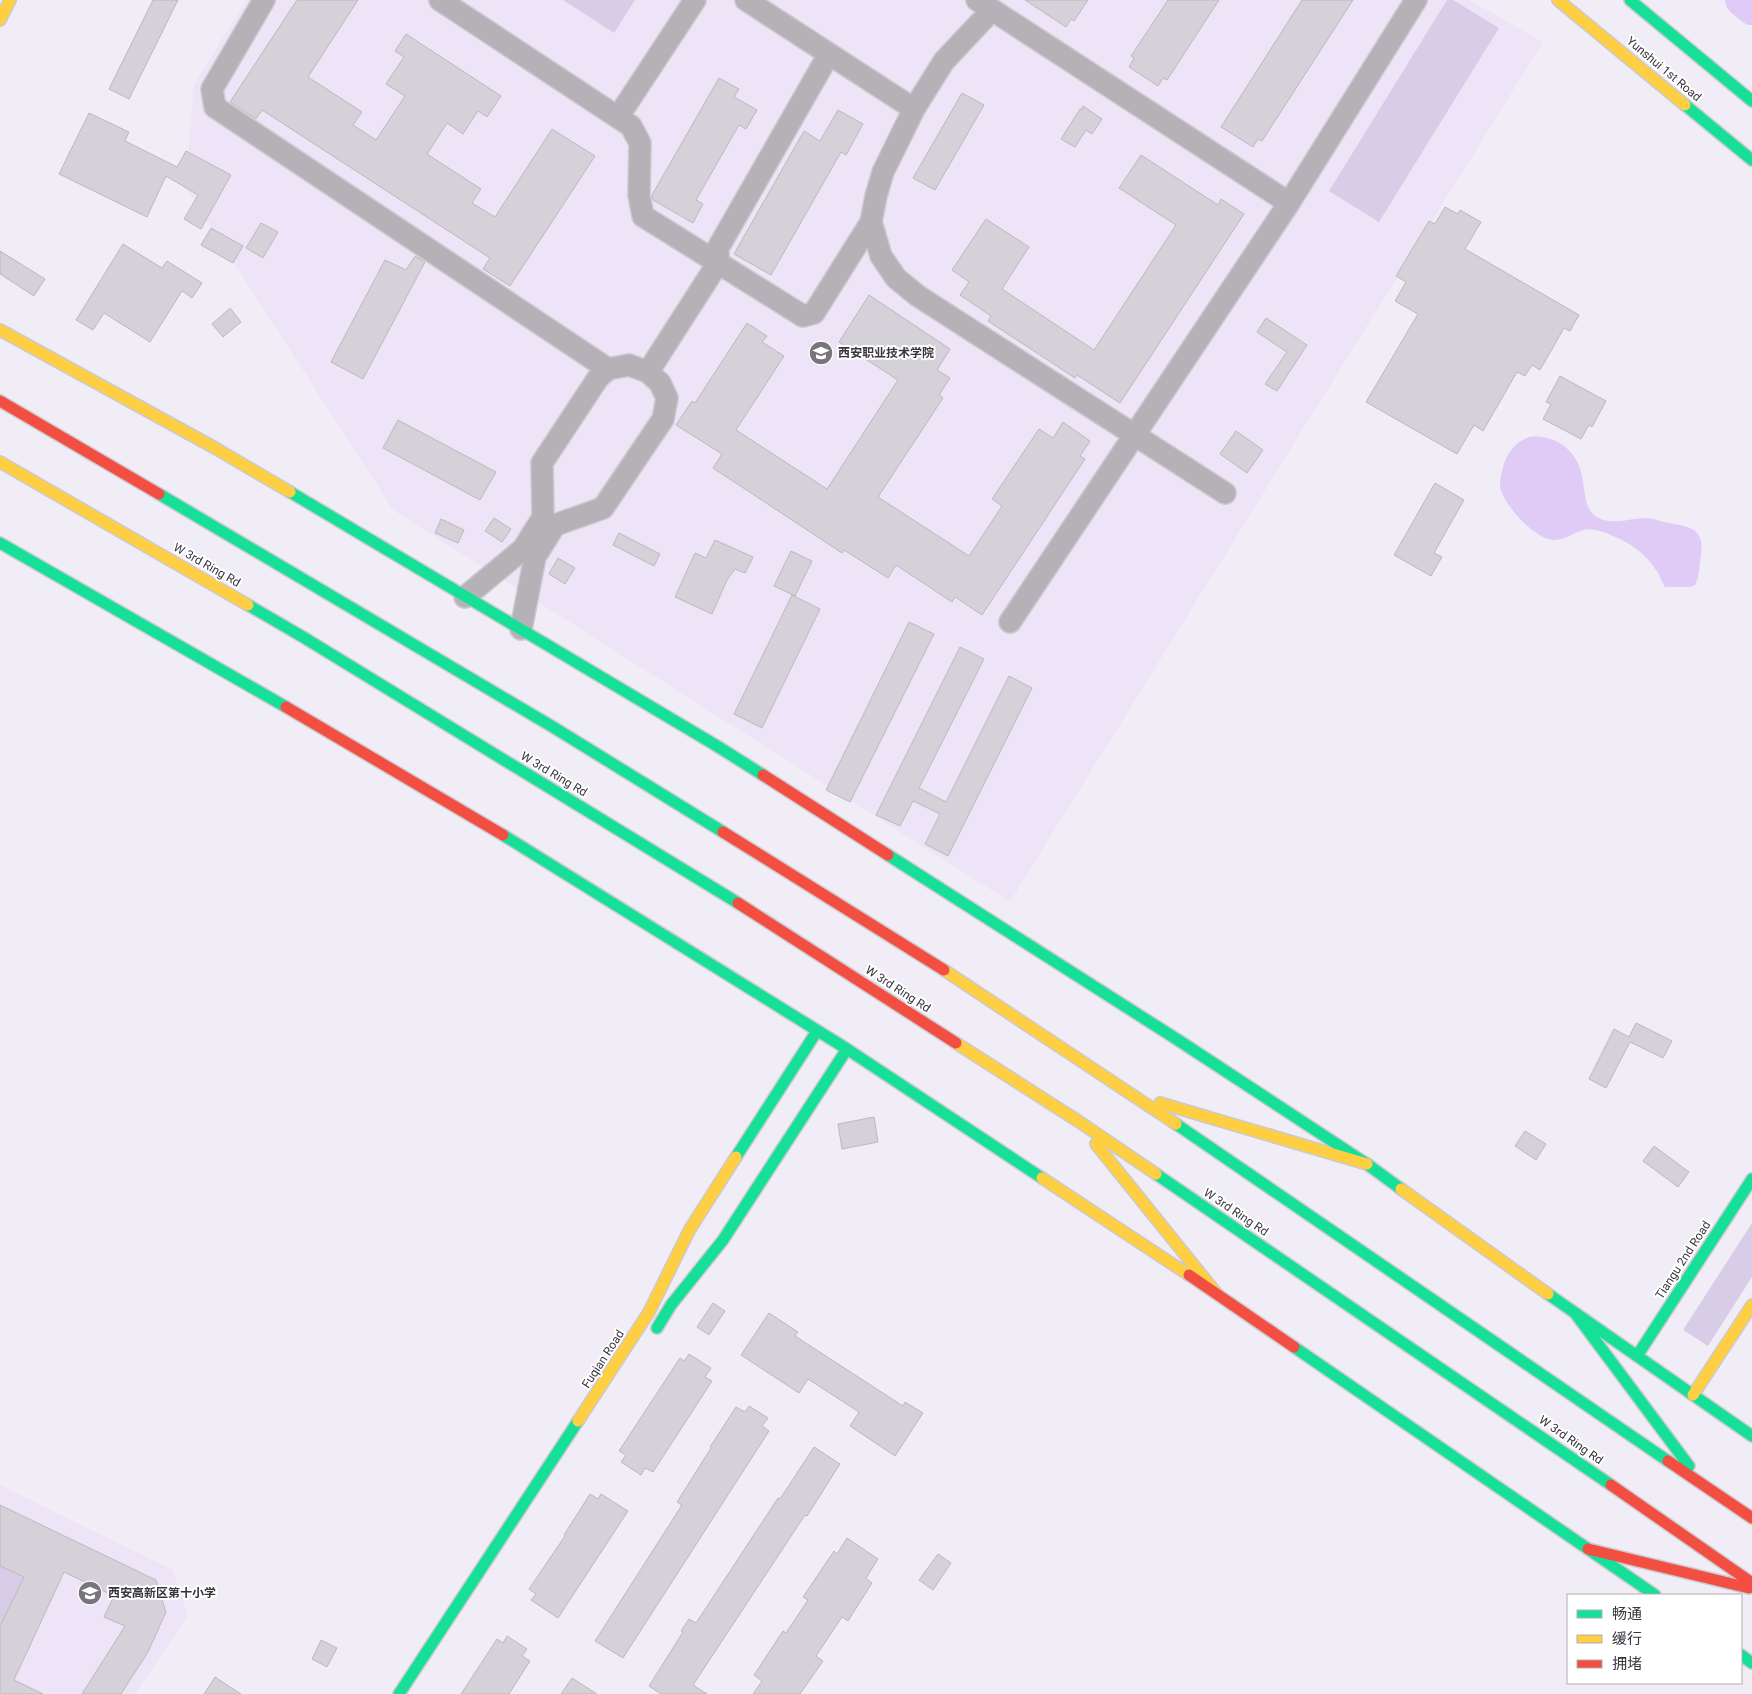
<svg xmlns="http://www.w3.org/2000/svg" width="1752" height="1694" font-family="Roboto,'Noto Sans SC',sans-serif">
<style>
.built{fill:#ede5f7}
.green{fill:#d8cde6}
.water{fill:#e0cbf7}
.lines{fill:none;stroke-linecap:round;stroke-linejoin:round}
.river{stroke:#e0cbf7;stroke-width:32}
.building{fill:#d4d1d8;stroke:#bbb8be}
.street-casing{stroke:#ccc9d0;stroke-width:24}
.fast-casing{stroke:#ccc9d0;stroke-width:14}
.slow-casing{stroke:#ccc9d0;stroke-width:14}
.jam-casing{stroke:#ccc9d0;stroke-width:14}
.street{stroke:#b4b2b6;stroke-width:21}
.fast{stroke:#16e098;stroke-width:11}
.slow{stroke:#ffcf43;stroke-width:11}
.jam{stroke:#f24e42;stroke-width:11}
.labels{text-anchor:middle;stroke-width:4;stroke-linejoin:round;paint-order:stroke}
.street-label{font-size:12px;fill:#38353c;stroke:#fff}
.poi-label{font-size:12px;font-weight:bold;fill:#38353c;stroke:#fff;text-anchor:start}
</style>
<rect width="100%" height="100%" fill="#f1edf6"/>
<path class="built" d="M 246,0 L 1470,0 L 1543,42 L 1010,902 L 393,510 L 185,187 L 194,85 Z
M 0,1485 L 173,1570 L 188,1616 L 135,1694 L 0,1694 Z"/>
<path class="green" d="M 563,0 L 635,0 L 614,33 Z
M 1447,0 L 1453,0 L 1499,28 L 1379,222 L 1329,191 Z
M 1752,1223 L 1752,1277 L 1708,1346 L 1683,1330 Z
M 0,1565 L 33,1581 L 0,1651 Z"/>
<path class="water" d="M 1529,437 C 1553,434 1575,448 1581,472 C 1585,485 1583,506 1594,515 C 1609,527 1630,518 1647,518 C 1655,518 1661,522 1669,523 C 1690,527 1705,528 1701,555 C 1699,565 1700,576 1695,585 L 1690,587 L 1665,587 C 1662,583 1661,578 1658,573 C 1651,562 1641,551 1629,544 C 1619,538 1595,526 1583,530 C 1574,533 1564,540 1554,540 C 1535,539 1509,510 1502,493 C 1498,486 1501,475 1503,467 C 1507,453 1515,442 1529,437 Z"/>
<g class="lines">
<path class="river" d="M 1741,0 L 1752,9"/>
</g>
<path class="building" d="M 153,0 L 178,0 L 129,99 L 109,89 Z
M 297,0 L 358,0 L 308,77 L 362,112 L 353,125 L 376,140 L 405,96 L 386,84 L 404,57 L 395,51 L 406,34 L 501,96 L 487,117 L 478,111 L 463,134 L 447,123 L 427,154 L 481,189 L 472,203 L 495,217 L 552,129 L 595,156 L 510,286 L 483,269 L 490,258 L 262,110 L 256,119 L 230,102 Z
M 1025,0 L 1088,0 L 1074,21 L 1071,19 L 1066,27 Z
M 1168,0 L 1219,0 L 1167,80 L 1163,78 L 1158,86 L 1129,67 L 1134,58 L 1131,56 Z
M 1302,0 L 1353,0 L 1262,141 L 1258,139 L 1253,147 L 1221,127 Z
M 719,78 L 739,89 L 734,97 L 757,110 L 746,129 L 739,125 L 696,200 L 703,204 L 693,223 L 653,200 L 652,195 Z
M 962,93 L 984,105 L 935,190 L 913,178 Z
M 1083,106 L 1102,119 L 1092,134 L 1086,130 L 1075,147 L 1061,139 L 1080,109 L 1081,110 Z
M 838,110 L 863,124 L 846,155 L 841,152 L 771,275 L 734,254 L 804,131 L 820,141 Z
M 89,113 L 129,132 L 125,141 L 177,167 L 186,151 L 231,175 L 201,229 L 184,219 L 198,195 L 166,176 L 147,217 L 59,174 Z
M 1141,155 L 1218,205 L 1221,199 L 1244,214 L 1120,403 L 1077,375 L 1075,378 L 988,321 L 991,316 L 960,295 L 969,282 L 952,270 L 986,219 L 1029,247 L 1002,289 L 1094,350 L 1176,225 L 1119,188 Z
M 1445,207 L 1458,214 L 1460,210 L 1481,222 L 1465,249 L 1579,315 L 1570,331 L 1564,328 L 1540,370 L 1532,365 L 1525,376 L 1517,372 L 1483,431 L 1474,425 L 1457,454 L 1366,402 L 1418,314 L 1395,301 L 1406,282 L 1396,276 L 1429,221 L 1435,224 Z
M 261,223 L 278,232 L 263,258 L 246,248 Z
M 211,228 L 243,246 L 233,263 L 201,245 Z
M 123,244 L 162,268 L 167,261 L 202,283 L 192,298 L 182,291 L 150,342 L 104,313 L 93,330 L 76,320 Z
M 0,251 L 45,279 L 34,296 L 0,274 Z
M 415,256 L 425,262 L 363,379 L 331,362 L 385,260 L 406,270 Z
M 869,295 L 950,349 L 937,370 L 950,378 L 939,395 L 943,398 L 878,497 L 969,556 L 1002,506 L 992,499 L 1039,429 L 1053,438 L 1063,422 L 1090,441 L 1080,456 L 1085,459 L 982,615 L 955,597 L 952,602 L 896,565 L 888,578 L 844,550 L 842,553 L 713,468 L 722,454 L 676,425 L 692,401 L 695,403 L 747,323 L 767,336 L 762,342 L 784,356 L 736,430 L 827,489 L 898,380 L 839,342 Z
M 230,308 L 241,322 L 223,337 L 212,324 Z
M 1266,318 L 1307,345 L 1277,391 L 1265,384 L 1287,352 L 1257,332 Z
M 1560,376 L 1606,401 L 1592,427 L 1589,425 L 1581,439 L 1543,419 L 1551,404 L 1546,402 Z
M 398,420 L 496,472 L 480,500 L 383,448 Z
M 1236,431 L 1263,450 L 1247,473 L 1220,454 Z
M 1435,483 L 1464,500 L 1434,553 L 1442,557 L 1431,576 L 1394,555 Z
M 494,518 L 511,529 L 502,542 L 485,531 Z
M 441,519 L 464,530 L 458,543 L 435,533 Z
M 619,533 L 660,554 L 654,566 L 613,545 Z
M 715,540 L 753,557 L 745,573 L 735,569 L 727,580 L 712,614 L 675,597 L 695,553 L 706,558 Z
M 791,551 L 812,561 L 795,596 L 774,586 Z
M 558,558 L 575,568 L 565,584 L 549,574 Z
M 792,595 L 820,609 L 762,728 L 734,714 Z
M 909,622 L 934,634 L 850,802 L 826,790 Z
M 960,647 L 984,659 L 919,788 L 946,802 L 1009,676 L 1032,688 L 948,856 L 925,844 L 940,814 L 913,801 L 900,826 L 876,815 Z
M 1636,1023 L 1672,1041 L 1663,1058 L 1630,1042 L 1606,1088 L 1589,1079 L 1614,1029 L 1629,1037 Z
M 874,1117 L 878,1142 L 842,1149 L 838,1124 Z
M 1525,1131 L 1546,1144 L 1536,1160 L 1515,1146 Z
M 1654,1146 L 1689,1172 L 1678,1187 L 1643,1161 Z
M 713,1303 L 725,1311 L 709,1335 L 697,1327 Z
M 769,1313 L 798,1332 L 795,1336 L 903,1406 L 905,1402 L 923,1413 L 895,1456 L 850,1426 L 859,1412 L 808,1379 L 799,1393 L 741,1355 Z
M 689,1354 L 711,1368 L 705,1377 L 712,1381 L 653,1472 L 645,1468 L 641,1475 L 621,1462 L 626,1455 L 619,1451 L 680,1358 L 684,1361 Z
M 749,1406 L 768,1418 L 762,1426 L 769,1431 L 623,1658 L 595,1641 L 682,1505 L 677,1502 L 711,1448 L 710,1447 L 736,1407 L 745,1412 Z
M 814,1447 L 840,1464 L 807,1516 L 805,1515 L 693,1685 L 707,1694 L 661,1694 L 649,1686 L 683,1632 L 681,1631 L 689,1619 L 696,1623 L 700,1617 L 778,1498 L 780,1499 Z
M 590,1494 L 598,1499 L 601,1494 L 628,1511 L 558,1618 L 531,1600 L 536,1594 L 529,1589 L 565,1536 L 564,1535 Z
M 0,1505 L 156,1580 L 166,1612 L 148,1652 L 121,1694 L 82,1694 L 125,1626 L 104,1617 L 114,1596 L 64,1572 L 14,1680 L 43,1694 L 0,1694 L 0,1626 L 24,1577 L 0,1566 Z
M 847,1538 L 878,1559 L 866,1578 L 872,1583 L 848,1621 L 842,1617 L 816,1656 L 823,1661 L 800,1694 L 753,1694 L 762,1681 L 754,1675 L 783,1631 L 786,1633 L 808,1600 L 803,1597 L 834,1551 L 837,1554 Z
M 938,1554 L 951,1563 L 933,1590 L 919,1580 Z
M 507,1636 L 527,1649 L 522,1656 L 530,1661 L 509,1694 L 461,1694 L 497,1639 L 503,1643 Z
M 321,1640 L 337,1648 L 327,1667 L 312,1659 Z
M 215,1677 L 241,1694 L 204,1694 Z
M 572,1678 L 597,1694 L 561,1694 Z"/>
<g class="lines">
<g class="street-casing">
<path id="street" d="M 264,0 L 212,89 L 215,107 L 608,369
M 440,0 L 631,126 L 640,143 L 639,195 L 643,216 L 803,316 L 814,313 L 871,222
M 746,0 L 914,109
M 977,0 L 1289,203
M 992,10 L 944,61 L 914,109 L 883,172 L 876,196 L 871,222 L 881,256 L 896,278 L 918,296 L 1225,493
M 618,117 L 695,0
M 648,372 L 718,263 L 718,248 L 829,54
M 465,597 L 523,549 L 543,517 L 542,463 L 598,378 L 608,369 L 629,365 L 648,372 L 660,383 L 667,398 L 663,419 L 603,508 L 555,525 L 535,557 L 521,629
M 1010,622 L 1289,203 L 1416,0"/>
</g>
<g class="fast-casing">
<path id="fast" d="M 1630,0 L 1752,101
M 1685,105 L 1752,160
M 290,492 L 717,746 L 763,775
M 159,494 L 553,727 L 723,832
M 0,543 L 286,707
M 248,605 L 303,637 L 738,903
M 503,835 L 847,1049 L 1042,1178
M 888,855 L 1178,1040 L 1367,1164 L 1401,1189
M 1176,1124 L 1668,1461
M 736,1157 L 817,1031
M 1156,1174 L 1611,1485
M 1548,1294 L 1752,1436
M 1575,1313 L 1689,1466
M 657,1328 L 671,1305 L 723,1240 L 847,1049
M 1294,1347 L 1655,1595
M 1637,1356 L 1752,1179
M 1741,1655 L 1752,1663
M 399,1694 L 578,1421"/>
</g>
<g class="slow-casing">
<path id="slow" d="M 1558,0 L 1685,105
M 0,20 L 10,0
M 0,330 L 215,448 L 290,492
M 0,462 L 248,605
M 944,970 L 1176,1124
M 956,1043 L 1078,1121 L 1156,1174
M 1160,1103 L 1367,1164
M 1096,1144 L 1216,1293
M 1042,1178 L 1189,1275
M 1401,1189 L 1548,1294
M 1693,1395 L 1752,1305
M 578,1421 L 649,1312 L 690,1229 L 736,1157"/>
</g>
<g class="jam-casing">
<path id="jam" d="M 0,401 L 159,494
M 286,707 L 503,835
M 763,775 L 888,855
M 723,832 L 944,970
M 738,903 L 956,1043
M 1189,1275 L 1294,1347
M 1668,1461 L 1752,1518
M 1611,1485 L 1752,1583
M 1588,1549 L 1749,1588"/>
</g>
<use href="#street" class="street"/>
<use href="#fast" class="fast"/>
<use href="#slow" class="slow"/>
<use href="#jam" class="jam"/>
</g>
<defs>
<g id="university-disc" transform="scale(1.25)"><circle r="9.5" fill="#79757d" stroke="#fff"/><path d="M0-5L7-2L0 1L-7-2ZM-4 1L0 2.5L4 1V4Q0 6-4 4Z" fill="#fff"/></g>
<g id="school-disc" transform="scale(1.25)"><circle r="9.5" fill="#79757d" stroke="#fff"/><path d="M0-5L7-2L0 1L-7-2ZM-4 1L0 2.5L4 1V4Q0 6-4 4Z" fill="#fff"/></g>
</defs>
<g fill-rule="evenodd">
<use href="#university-disc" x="821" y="353"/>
<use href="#school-disc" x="90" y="1593"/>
</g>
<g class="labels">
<g class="street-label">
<text transform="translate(1664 69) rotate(40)" y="4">Yunshui 1st Road</text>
<text transform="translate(207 565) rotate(30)" y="4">W 3rd Ring Rd</text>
<text transform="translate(554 774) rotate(31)" y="4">W 3rd Ring Rd</text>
<text transform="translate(898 989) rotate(33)" y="4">W 3rd Ring Rd</text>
<text transform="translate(1236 1212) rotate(34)" y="4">W 3rd Ring Rd</text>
<text transform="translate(1683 1260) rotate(-57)" y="4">Tiangu 2nd Road</text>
<text transform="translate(603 1359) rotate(-57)" y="4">Fuqian Road</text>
<text transform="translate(1571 1440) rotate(35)" y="4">W 3rd Ring Rd</text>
</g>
<g class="poi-label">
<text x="838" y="357">西安职业技术学院</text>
<text x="108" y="1597">西安高新区第十小学</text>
</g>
</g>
<rect x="1567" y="1594" width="175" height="90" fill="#ffffff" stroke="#afaeb1"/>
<rect x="1577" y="1610" width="25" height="8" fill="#16e098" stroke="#afaeb1"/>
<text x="1612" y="1619" font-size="15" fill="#38353c">畅通</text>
<rect x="1577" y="1635" width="25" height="8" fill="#ffcf43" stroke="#afaeb1"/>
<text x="1612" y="1644" font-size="15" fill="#38353c">缓行</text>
<rect x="1577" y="1660" width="25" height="8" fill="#f24e42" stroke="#afaeb1"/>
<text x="1612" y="1669" font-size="15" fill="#38353c">拥堵</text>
</svg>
